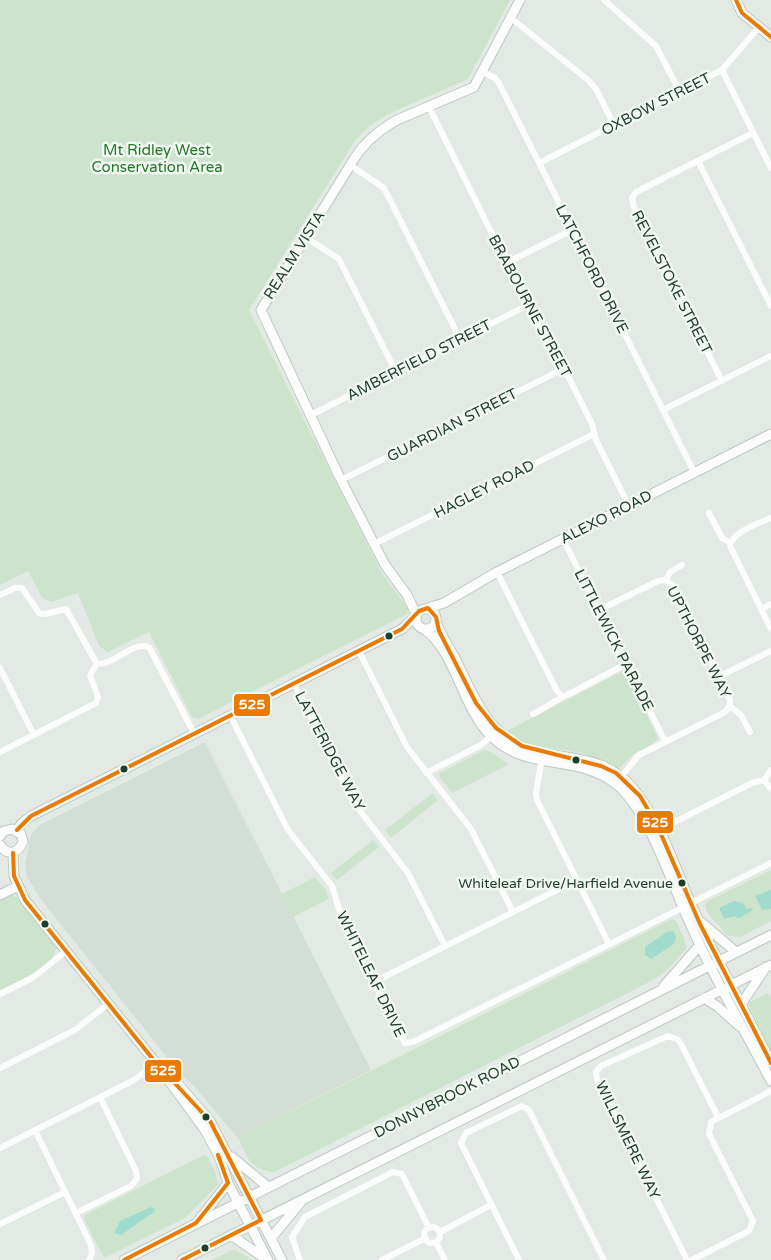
<svg xmlns="http://www.w3.org/2000/svg" width="771" height="1260" font-family="'Varela Round',sans-serif">
<style>
.built{fill:#d3dfd6}
.green{fill:#cce4cb}
.water{fill:#a0dbce}
.lines{fill:none;stroke-linecap:round;stroke-linejoin:round}
.secondary-casing{stroke:#bec9c2;stroke-width:11}
.street{stroke:#fbfcfb;stroke-width:6}
.secondary{stroke:#fbfcfb;stroke-width:9}
.bus-1-casing{stroke:#f1f8f2;stroke-width:8}
.bus-1{stroke:#e97b04;stroke-width:4}
.bus-dot{fill:#1f3d2b;stroke:#f1f8f2;stroke-width:2}
.labels{text-anchor:middle;stroke-width:5;stroke-linejoin:round;paint-order:stroke}
.bus-label{font-size:14px;fill:#1f3d2b;stroke:#f1f8f2;text-anchor:end}
.street-label{font-size:15px;fill:#1f3d2b;stroke:#f1f8f2}
.park-label{font-size:15px;fill:#277729;stroke:#f1f8f2}
.line-badge{stroke:#f1f8f2;stroke-width:2}
.badge-label{font-size:14px;text-anchor:middle;font-weight:bold;fill:#fff}
</style>
<rect width="100%" height="100%" fill="#e3e9e4"/>
<path class="built" d="M 205,742 L 371,1070 L 238,1138 L 193,1085 L 182,1076 L 42,901 L 27,877 L 25,866 L 31,835 L 38,826 Z"/>
<path class="green" d="M 0,0 L 510,0 L 468,79 L 388,114 L 371,125 L 356,139 L 249,310 L 381,572 L 408,608 L 407,614 L 198,719 L 192,717 L 149,632 L 108,652 L 99,646 L 78,593 L 51,602 L 42,598 L 28,571 L 0,585 Z
M 621,672 L 628,675 L 658,738 L 654,743 L 632,755 L 621,767 C 610,770 596,757 585,754 C 553,745 537,753 505,732 Z
M 484,750 L 489,751 L 509,764 L 452,793 L 439,776 L 440,773 Z
M 433,793 L 438,800 L 391,838 L 385,830 Z
M 373,840 L 379,847 L 337,880 L 331,873 Z
M 771,870 L 771,921 L 740,937 L 726,935 C 721,924 703,916 706,902 Z
M 315,877 L 326,890 L 329,899 L 293,917 L 282,894 Z
M 12,895 L 17,897 L 56,947 C 56,966 15,983 0,990 L 0,899 Z
M 672,919 L 676,921 L 684,938 L 686,949 L 667,970 L 653,980 L 274,1172 C 250,1170 248,1157 238,1138 Z
M 768,993 L 771,998 L 771,1051 L 748,1003 Z
M 206,1154 L 216,1174 L 218,1185 L 185,1218 L 104,1258 L 84,1219 L 85,1215 Z
M 234,1249 L 252,1260 L 212,1260 Z"/>
<path class="water" d="M 771,890 L 771,909 L 762,910 L 755,896 Z
M 734,901 L 743,903 L 747,909 L 752,908 L 753,910 L 739,918 L 734,916 L 724,919 L 719,908 Z
M 673,931 L 676,936 L 674,944 L 651,959 L 645,955 L 645,947 L 667,932 Z
M 151,1207 L 155,1209 L 154,1212 L 121,1235 L 114,1233 L 120,1221 Z"/>
<g class="lines">
<g class="secondary-casing">
<path id="secondary" d="M 736,0 L 742,13 L 771,37
M 428,608 L 444,603 L 497,572 L 771,434
M416 619a10 10 0 1 1 20 0a10 10 0 1 1-20 0Z
M 416,614 L 407,595 L 385,565 L 338,474 L 261,310 L 354,159 C 365,142 379,130 397,120 L 474,87 L 520,0
M 436,621 C 440,634 448,646 455,658 C 472,693 487,735 528,749 C 565,761 604,754 632,787 C 660,820 674,865 691,904 C 715,958 745,1010 771,1063
M 424,629 C 456,651 462,709 492,737 C 528,772 579,754 616,784 C 651,813 673,889 693,930 C 716,982 745,1031 771,1081
M 17,830 L 22,823 L 31,816 L 402,629 L 416,616
M 0,836 L 4,831 L 12,829 L 21,834 L 23,842 C 18,854 7,856 0,845
M 13,853 L 14,876 L 25,900 L 156,1063 L 205,1130 L 220,1158 L 228,1183 L 268,1260
M 0,895 L 18,886
M 702,923 L 736,952
M 664,986 L 700,945
M 704,998 L 717,1006 L 739,1026
M 742,1003 L 766,967
M 178,1084 L 210,1121 L 282,1260
M 232,1157 L 268,1187
M 199,1220 L 228,1183
M 231,1235 L 267,1260
M 271,1238 L 301,1202
M 124,1260 L 771,935
M 182,1260 L 771,965"/>
</g>
<path class="street" d="M 604,0 L 656,46 L 680,92
M 511,18 L 588,80 L 596,89 L 614,125
M 722,70 L 771,168
M 483,72 L 495,78 L 499,83 L 694,472
M 429,107 L 554,358 L 569,378 L 592,424 L 596,440 L 629,506
M 698,161 L 771,306
M 539,163 L 722,70 L 759,27
M 350,165 L 384,188 L 460,339
M 305,237 L 339,259 L 396,372
M 506,263 L 572,230
M 722,381 L 634,207 L 632,198 L 636,192 L 753,133
M 663,410 L 771,356
M 309,416 L 528,305
M 341,480 L 563,369
M 709,513 L 722,538 L 730,543
M 771,518 C 758,524 733,531 730,546 L 771,629
M 563,539 L 665,741
M 374,544 L 594,434
M 497,572 L 557,691 L 561,695
M 666,580 L 672,585 L 730,700 L 730,706 L 741,715 L 750,732
M 666,580 L 670,572 L 682,565
M 0,595 L 15,588 L 22,588 L 39,613 L 45,614 L 66,609 L 97,664 C 115,665 132,641 149,647 L 194,733
M 762,609 L 771,604
M 599,610 L 658,581 L 666,580
M 359,651 L 407,747 L 471,829 L 513,912
M 0,668 L 34,735
M 718,677 L 771,651
M 294,683 L 354,803 L 408,873 L 445,946
M 533,714 C 546,708 557,698 569,694 L 626,664
M 230,715 L 288,830 L 332,886 L 344,925 L 405,1043 L 413,1042 L 682,908
M 0,752 L 96,703 L 98,697 L 90,675 L 97,664
M 542,758 L 536,793 L 537,800 L 609,944
M 426,773 L 481,745 L 491,736
M 619,779 L 639,755 L 725,712 L 730,706
M 764,780 L 771,789
M 651,834 L 752,783 L 764,780 L 771,770
M 691,903 L 771,863
M 374,982 L 577,880
M 0,994 L 34,977 L 66,951
M 0,1068 L 75,1030 L 108,1004
M 35,1130 L 91,1245 L 92,1254 L 89,1260
M 0,1148 L 134,1080 L 156,1063
M 76,1213 L 131,1186 L 137,1179 L 136,1171 L 100,1097
M 0,1224 L 65,1192
M424 1235a8 8 0 1 1 16 0a8 8 0 1 1-16 0Z
M 440,1232 L 491,1205
M 436,1242 L 445,1260
M 300,1260 L 292,1237 L 305,1217 L 393,1172 L 402,1174 L 429,1228
M 382,1260 L 426,1238
M 519,1260 L 461,1143 L 466,1133 L 522,1106 L 529,1110 L 604,1260
M 687,1260 L 597,1080 L 596,1072 L 601,1066 L 668,1036 L 677,1039 L 681,1044 L 718,1117
M 692,1260 L 749,1231 L 753,1221 L 709,1134 L 711,1122 L 771,1091"/>
<use href="#secondary" class="secondary"/>
<g class="bus-1-casing">
<path id="bus-1" d="M 736,0 L 742,13 L 771,37
M 17,830 L 31,816 L 402,629 L 419,611 L 428,608 L 436,617 L 439,631 L 476,703 L 496,728 L 522,746 L 601,766 L 616,773 L 640,796 L 657,825 L 700,924 L 771,1063
M 13,853 L 14,876 L 25,900 L 156,1063 L 210,1121 L 261,1220 L 182,1260
M 124,1260 L 196,1223 L 228,1183 L 218,1155"/>
</g>
<use href="#bus-1" class="bus-1"/>
</g>
<g class="bus-dot">
<circle cx="389" cy="636" r="4.5"/>
<circle cx="576" cy="760" r="4.5"/>
<circle cx="124" cy="769" r="4.5"/>
<circle cx="682" cy="883" r="4.5"/>
<circle cx="45" cy="924" r="4.5"/>
<circle cx="206" cy="1117" r="4.5"/>
<circle cx="205" cy="1248" r="4.5"/>
</g>
<g class="labels">
<g class="bus-label">
<text x="673" y="888">Whiteleaf Drive/Harfield Avenue</text>
</g>
<g class="street-label">
<text transform="translate(656 104) rotate(-27)" y="5">OXBOW STREET</text>
<text transform="translate(294 255) rotate(-58)" y="5">REALM VISTA</text>
<text transform="translate(592 269) rotate(63)" y="5">LATCHFORD DRIVE</text>
<text transform="translate(672 282) rotate(63)" y="5">REVELSTOKE STREET</text>
<text transform="translate(530 306) rotate(62)" y="5">BRABOURNE STREET</text>
<text transform="translate(419 360) rotate(-27)" y="5">AMBERFIELD STREET</text>
<text transform="translate(452 425) rotate(-27)" y="5">GUARDIAN STREET</text>
<text transform="translate(484 489) rotate(-27)" y="5">HAGLEY ROAD</text>
<text transform="translate(606 517) rotate(-27)" y="5">ALEXO ROAD</text>
<text transform="translate(614 640) rotate(63)" y="5">LITTLEWICK PARADE</text>
<text transform="translate(699 642) rotate(63)" y="5">UPTHORPE WAY</text>
<text transform="translate(330 751) rotate(62)" y="5">LATTERIDGE WAY</text>
<text transform="translate(371 974) rotate(64)" y="5">WHITELEAF DRIVE</text>
<text transform="translate(447 1097) rotate(-27)" y="5">DONNYBROOK ROAD</text>
<text transform="translate(628 1140) rotate(64)" y="5">WILLSMERE WAY</text>
</g>
<g class="park-label">
<text x="157" y="155">Mt Ridley West<tspan x="157" dy="17">Conservation Area</tspan></text>
</g>
</g>
<g class="line-badge">
<rect x="233" y="693" width="38" height="24" rx="5" fill="#e97b04"/>
<rect x="636" y="810" width="38" height="24" rx="5" fill="#e97b04"/>
<rect x="144" y="1059" width="38" height="24" rx="5" fill="#e97b04"/>
</g>
<g class="badge-label">
<text x="252" y="709">525</text>
<text x="655" y="827">525</text>
<text x="163" y="1075">525</text>
</g>
</svg>
